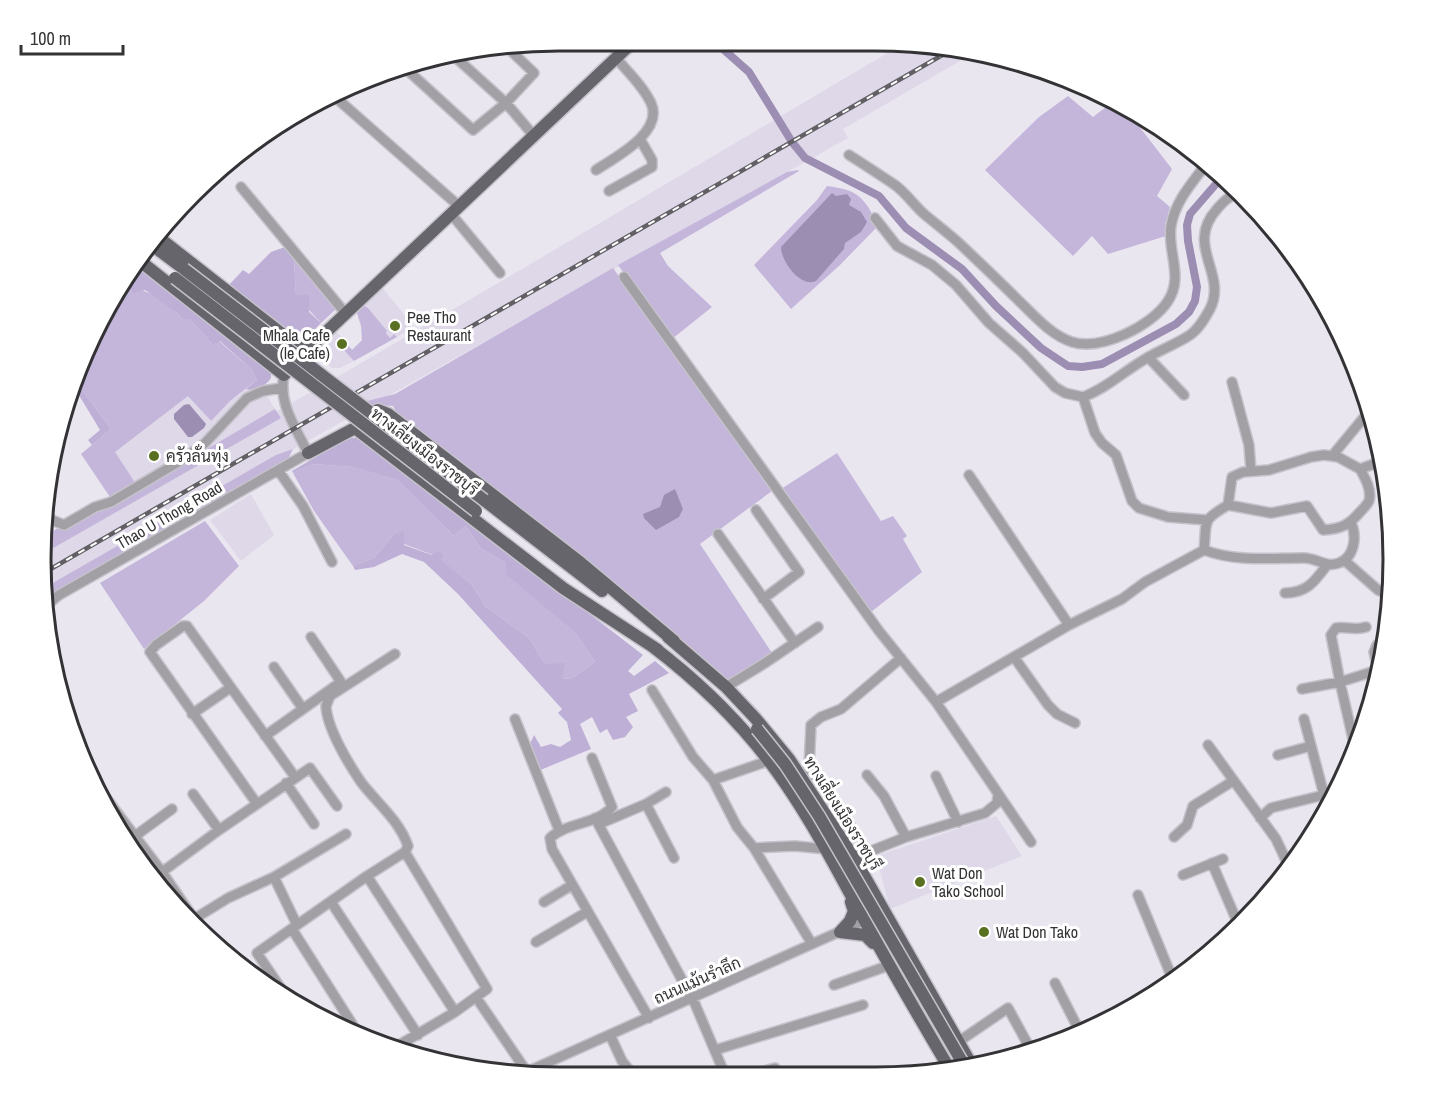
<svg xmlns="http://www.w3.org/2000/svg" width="1434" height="1118" font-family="'Archivo Narrow',Sarabun,sans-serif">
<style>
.built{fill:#ded8e9}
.green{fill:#c4b6db}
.forest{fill:#beafd6}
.water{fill:#9c8eb3}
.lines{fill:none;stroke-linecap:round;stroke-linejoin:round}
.canal{stroke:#9c8eb3;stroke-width:8}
.minor-casing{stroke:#c5c2cb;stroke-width:12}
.major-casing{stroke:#c5c2cb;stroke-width:15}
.minor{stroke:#a2a0a4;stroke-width:9}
.major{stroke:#67656c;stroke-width:12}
.rail-casing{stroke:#626065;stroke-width:4.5}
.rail{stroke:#fff;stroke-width:2;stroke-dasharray:7;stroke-linecap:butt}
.major-bridge-casing{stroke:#c5c2cb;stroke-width:15;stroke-linecap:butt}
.major-bridge{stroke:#67656c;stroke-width:12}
.poi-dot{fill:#597020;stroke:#fff;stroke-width:2}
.labels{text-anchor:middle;stroke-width:6;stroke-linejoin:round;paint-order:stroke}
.poi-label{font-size:16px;fill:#333235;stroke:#fff;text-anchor:start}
.street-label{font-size:16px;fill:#333235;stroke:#fff}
.rim{fill:none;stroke:#333235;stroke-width:3}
</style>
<rect width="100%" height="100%" fill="#eae6f0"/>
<path class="built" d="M 906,42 L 972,54 L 843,129 L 848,138 L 44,589 L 41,559 L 43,542 L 136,484 L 114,452 L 189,395 L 210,421 L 230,401 L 246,389 L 256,390 L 261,386 L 275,409 L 213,447 L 313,391 L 522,269 Z
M 381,286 L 407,318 L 412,329 L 397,337 L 394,334 L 390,338 L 368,308 L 362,305 Z
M 335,330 L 355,353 L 352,357 L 354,361 L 340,368 L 332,368 L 313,350 Z
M 251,494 L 274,535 L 241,561 L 210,520 Z
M 996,816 L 1022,856 L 890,909 L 876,856 Z"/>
<path class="green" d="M 1068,96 L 1093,117 L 1110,104 L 1131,116 L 1172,169 L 1157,196 L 1170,207 L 1165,225 L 1166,236 L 1108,254 L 1092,236 L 1073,256 L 985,170 L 1039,117 Z
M 798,170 L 799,171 L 660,253 L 668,266 L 712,307 L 672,339 L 618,265 L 787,172 Z
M 827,186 C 834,187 841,188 847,190 C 862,194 875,213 876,228 L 840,265 L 791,309 L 754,265 L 817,200 Z
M 285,247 L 335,307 L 336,309 L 321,323 L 296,296 L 294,259 Z
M 613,268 L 772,491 L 700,544 L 772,653 L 729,680 L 398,415 L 393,406 L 372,405 L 367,401 L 395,394 Z
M 126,279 L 128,286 C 148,290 169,302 182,319 L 190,319 L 213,345 L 219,341 L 251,369 L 257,380 L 230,401 L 211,421 L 188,396 L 115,452 L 136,484 L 112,500 L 81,454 L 111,429 L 76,382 L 110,300 Z
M 362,305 L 368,308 L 387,331 L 386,333 L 390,338 L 394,334 L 397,337 L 354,361 L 343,349 L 347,344 L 352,350 L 362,340 L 361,326 L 357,313 Z
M 275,409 L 281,418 L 41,555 L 43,537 L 65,524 L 64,520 L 99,501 L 139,489 Z
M 293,449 L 288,459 L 46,599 L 44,588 L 276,455 Z
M 837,453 L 881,521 L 893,516 L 907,536 L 903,539 L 922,572 L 871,612 L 781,489 Z
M 313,464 L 354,467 L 397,480 L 454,536 L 466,526 L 480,548 L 506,563 L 546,608 L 576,634 L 595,662 L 571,679 L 562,678 L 545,664 L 529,638 L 486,607 L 472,585 L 440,560 L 438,550 L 433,555 L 404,544 L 393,535 L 374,558 L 353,566 L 314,511 L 293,473 Z
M 205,521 L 239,566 L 204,601 L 144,649 L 100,583 Z"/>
<path class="forest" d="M 285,247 L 294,259 L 296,295 L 309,295 L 309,312 L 321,323 L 302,342 L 228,286 L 243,270 L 249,274 L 271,252 Z
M 136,266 L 267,365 L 271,372 L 271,378 C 266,386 255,392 246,389 L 257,380 L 251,369 L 220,341 L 213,345 L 190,319 L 182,319 L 176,312 L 145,290 L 134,293 L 128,286 L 126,279 Z
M 76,382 L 111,429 L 92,445 L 88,440 L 100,430 L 74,387 Z
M 348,438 L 358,438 L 369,444 L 643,655 L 628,671 L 634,676 L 655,661 L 669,673 L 629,694 L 638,711 L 626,717 L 633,727 L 625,737 L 613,740 L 607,729 L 600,733 L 592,717 L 580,724 L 591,749 L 538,771 L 530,744 L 534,735 L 541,747 L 551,744 L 560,747 L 571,740 L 567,722 L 558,713 L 562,709 L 458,594 L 424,562 L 402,554 L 374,567 L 355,570 L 353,566 L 374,558 L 393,535 L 404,531 L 404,545 L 432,555 L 438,550 L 443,556 L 441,560 L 472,585 L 486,607 L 529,638 L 545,664 L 565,663 L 562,678 L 571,679 L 595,662 L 576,634 L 506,574 L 506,563 L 480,548 L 466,526 L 454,536 L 397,480 L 353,467 L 313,464 L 293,473 L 292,471 Z"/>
<path class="water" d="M 832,193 L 836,196 L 847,194 L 851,199 L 849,205 L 861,212 L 867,222 L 861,232 L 845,243 L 844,249 L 816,281 C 800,288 781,261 781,247 Z
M 189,404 L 206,424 L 204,428 L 192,437 L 188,437 L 174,419 L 174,414 L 184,405 Z
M 675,489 L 683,509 L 679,517 L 656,530 L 644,518 L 643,514 L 660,507 L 664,495 Z"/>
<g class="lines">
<path class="canal" d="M 714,41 L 749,72 L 792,142 L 805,158 L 879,196 L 906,228 L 962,269 L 996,306 L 1041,348 L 1068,366 L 1082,367 L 1102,364 L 1176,324 L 1189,312 L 1195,301 L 1197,287 L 1188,241 L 1187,225 L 1190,214 L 1222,177"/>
<g class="minor-casing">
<path id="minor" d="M 453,55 L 506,103 L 534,136
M 404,67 L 473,130 L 506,103 L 534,73 L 507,47
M 334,96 L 460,207
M 849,155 C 865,165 880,175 895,185 C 906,193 914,205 924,214 C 936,224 948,233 959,243 C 978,261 997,279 1015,297 C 1032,313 1050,335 1072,342 C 1101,351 1152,326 1168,301 C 1184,277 1167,251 1171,226 C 1175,201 1193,182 1207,163
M 596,170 C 616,157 664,132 651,103 C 643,86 628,72 616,58
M 241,187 L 346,314
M 609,191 L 652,167 L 652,160 L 640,139
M 452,215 L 500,273
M 875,218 L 897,246 L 932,265 L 956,285 L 989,323 L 1023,353 L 1055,387 L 1065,393 L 1083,397 L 1095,433 L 1102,443 L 1116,455 L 1132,501 L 1139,508 L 1168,517 L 1207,520
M 624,277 L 879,631 L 936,702 L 1031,842
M 1148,357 L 1184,395
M 1232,382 L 1249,445 L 1251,471
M 1083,397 C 1105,389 1122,373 1142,361 C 1157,351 1175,345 1190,335 C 1199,329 1205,318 1210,309 C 1228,273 1184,246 1217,209 C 1224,201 1229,196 1239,193
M 1332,456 L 1370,410
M 1360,469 L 1382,461
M 278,470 L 303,506 L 332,562
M 969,475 L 1069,625
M 756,510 L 799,572 L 763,599
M 46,520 L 52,520 L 64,525 L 95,507 L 111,502 L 182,460 L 205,443 L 247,398 L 263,391 L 281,388
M 718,534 L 795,643
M 1204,550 C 1207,520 1201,521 1228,505 L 1232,477 L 1243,472 L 1269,470 L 1311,457 L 1324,455 L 1338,457 L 1360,469 C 1365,478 1372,490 1369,501 C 1367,505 1363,509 1360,512 C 1349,525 1341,529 1323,530 L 1307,506 L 1271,513 L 1228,505
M 1204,550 C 1236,562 1270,558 1304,558 C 1317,558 1326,568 1339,563 C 1355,557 1357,536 1351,523
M 1344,560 L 1378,590 L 1392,597
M 1285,593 C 1307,593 1315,581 1327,565
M 47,605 L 59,595 L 308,453 C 296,428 278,404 284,375
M 1014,657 L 1048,705 L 1057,714 L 1075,723
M 274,667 L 303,709
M 1379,673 L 1374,652 L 1377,645 L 1384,643
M 726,687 L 765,663 L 818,627
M 1302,689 L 1340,682 L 1378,670
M 652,690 L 693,757 L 713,780 L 737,827 L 754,848 L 812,944
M 936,702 L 1069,625 L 1122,599 L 1145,582 L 1204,550
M 192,714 L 230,688
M 515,719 L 559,830
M 265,736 L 341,682 L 311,637
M 1208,745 L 1276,839 L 1290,869
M 1355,748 L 1340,682 L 1331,635 L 1336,628 C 1346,626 1355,631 1366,627
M 1278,755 L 1311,746
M 592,758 L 612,807 C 596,825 567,822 550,838 L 552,849 L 649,1018
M 867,775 L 884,796 L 906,837
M 936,776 L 958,822
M 713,780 L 768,761
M 286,783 L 314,824
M 96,785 L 162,872 L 194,919 L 228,898 L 274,877 L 346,834
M 193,794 L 219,830
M 257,804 L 150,652 L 156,645 L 183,626 L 187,626 L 295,777
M 646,804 L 674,858
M 595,818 L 695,1004 L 726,1077
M 1260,818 L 1271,808 L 1324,795 L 1304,719
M 599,824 L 646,804 L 666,792
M 135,836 L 172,809
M 1174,837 L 1187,825 L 1193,806 L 1233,781
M 754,848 L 795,846 L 826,849
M 867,852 L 834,800 L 809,769 L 811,725 L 821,717 L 841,709 L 901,658
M 861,855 L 906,837 L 985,813 L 997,803 L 998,795
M 1212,863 L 1239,926
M 162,872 L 219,830 L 310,768 L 337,806
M 1183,875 L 1223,859
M 367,876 L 455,1012
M 274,877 L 297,925
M 1138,895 L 1173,980
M 331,902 L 418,1035
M 544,902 L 572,885
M 292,929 L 361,1038
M 536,942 L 587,912
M 1055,983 L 1080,1032
M 834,985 L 890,965
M 288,999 L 257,953 L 367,876 L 405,852 L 408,846 C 399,820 377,803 361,782 C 348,763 327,728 326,706 L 330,696 L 395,654
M 480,1003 L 529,1075
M 610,1035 L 622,1061 L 635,1077
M 958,1042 L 1008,1008 L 1032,1052
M 394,1048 L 455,1012 L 487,989 L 405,852
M 715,1050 L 863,1005
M 522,1074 L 870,918
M 743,1077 L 775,1068 L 779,1077"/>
</g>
<g class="major-casing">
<path id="major" d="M 158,237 L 305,352
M 152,245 L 184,269
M 140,261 L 284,375 L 305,352 L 634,41
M 308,453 L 355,428
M 484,500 L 602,591
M 668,637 L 726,687 L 756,719 L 789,759 L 854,858 L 971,1064
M 652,646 C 702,684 750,732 785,783 C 818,831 844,883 872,934 C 897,979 923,1024 949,1068
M 658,650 L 563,588 L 355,428 L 367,415 L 378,410 L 388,414 L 581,563 L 674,641
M 840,932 L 850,921 L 854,911 L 851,902
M 840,932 L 865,935 L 873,943"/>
</g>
<use href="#minor" class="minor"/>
<use href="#major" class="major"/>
<g class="rail-casing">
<path id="rail" d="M 42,574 L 951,50"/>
</g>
<use href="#rail" class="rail"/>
<g class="major-bridge-casing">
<path id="major-bridge" d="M 184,269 L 484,500
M 175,278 L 476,511
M 757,729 L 785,764 L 819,816 L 964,1065"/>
</g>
<use href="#major-bridge" class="major-bridge"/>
</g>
<g class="poi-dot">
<circle cx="395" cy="326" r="6"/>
<circle cx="342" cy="344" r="6"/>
<circle cx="154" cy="456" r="6"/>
<circle cx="920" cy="882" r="6"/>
<circle cx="984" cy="932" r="6"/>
</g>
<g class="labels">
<g class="poi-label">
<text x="407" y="323">Pee Tho<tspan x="407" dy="18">Restaurant</tspan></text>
<text x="330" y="341" text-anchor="end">Mhala Cafe<tspan x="330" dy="18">(le Cafe)</tspan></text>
<text x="166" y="462">ครัวลั่นทุ่ง</text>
<text x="932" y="879">Wat Don<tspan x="932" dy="18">Tako School</tspan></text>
<text x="996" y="938">Wat Don Tako</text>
</g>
<g class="street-label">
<text transform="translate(425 451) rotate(38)" y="6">ทางเลี่ยงเมืองราชบุรี</text>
<text transform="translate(169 515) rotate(-30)" y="6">Thao U Thong Road</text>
<text transform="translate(843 813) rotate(58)" y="6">ทางเลี่ยงเมืองราชบุรี</text>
<text transform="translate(697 980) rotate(-24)" y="6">ถนนแม้นรำลึก</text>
</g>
</g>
<path d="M0 0H1434V1118H0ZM559 51H875A508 508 0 0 1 1383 559V559A508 508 0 0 1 875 1067H559A508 508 0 0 1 51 559V559A508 508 0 0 1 559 51Z" fill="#fff" fill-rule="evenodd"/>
<path class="rim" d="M559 51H875A508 508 0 0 1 1383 559V559A508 508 0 0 1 875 1067H559A508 508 0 0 1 51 559V559A508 508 0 0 1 559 51Z"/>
<path d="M21 45v9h102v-9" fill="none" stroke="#333235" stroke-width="3"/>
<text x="30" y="45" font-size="18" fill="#333235" stroke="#ffffff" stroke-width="4.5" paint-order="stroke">100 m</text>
</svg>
